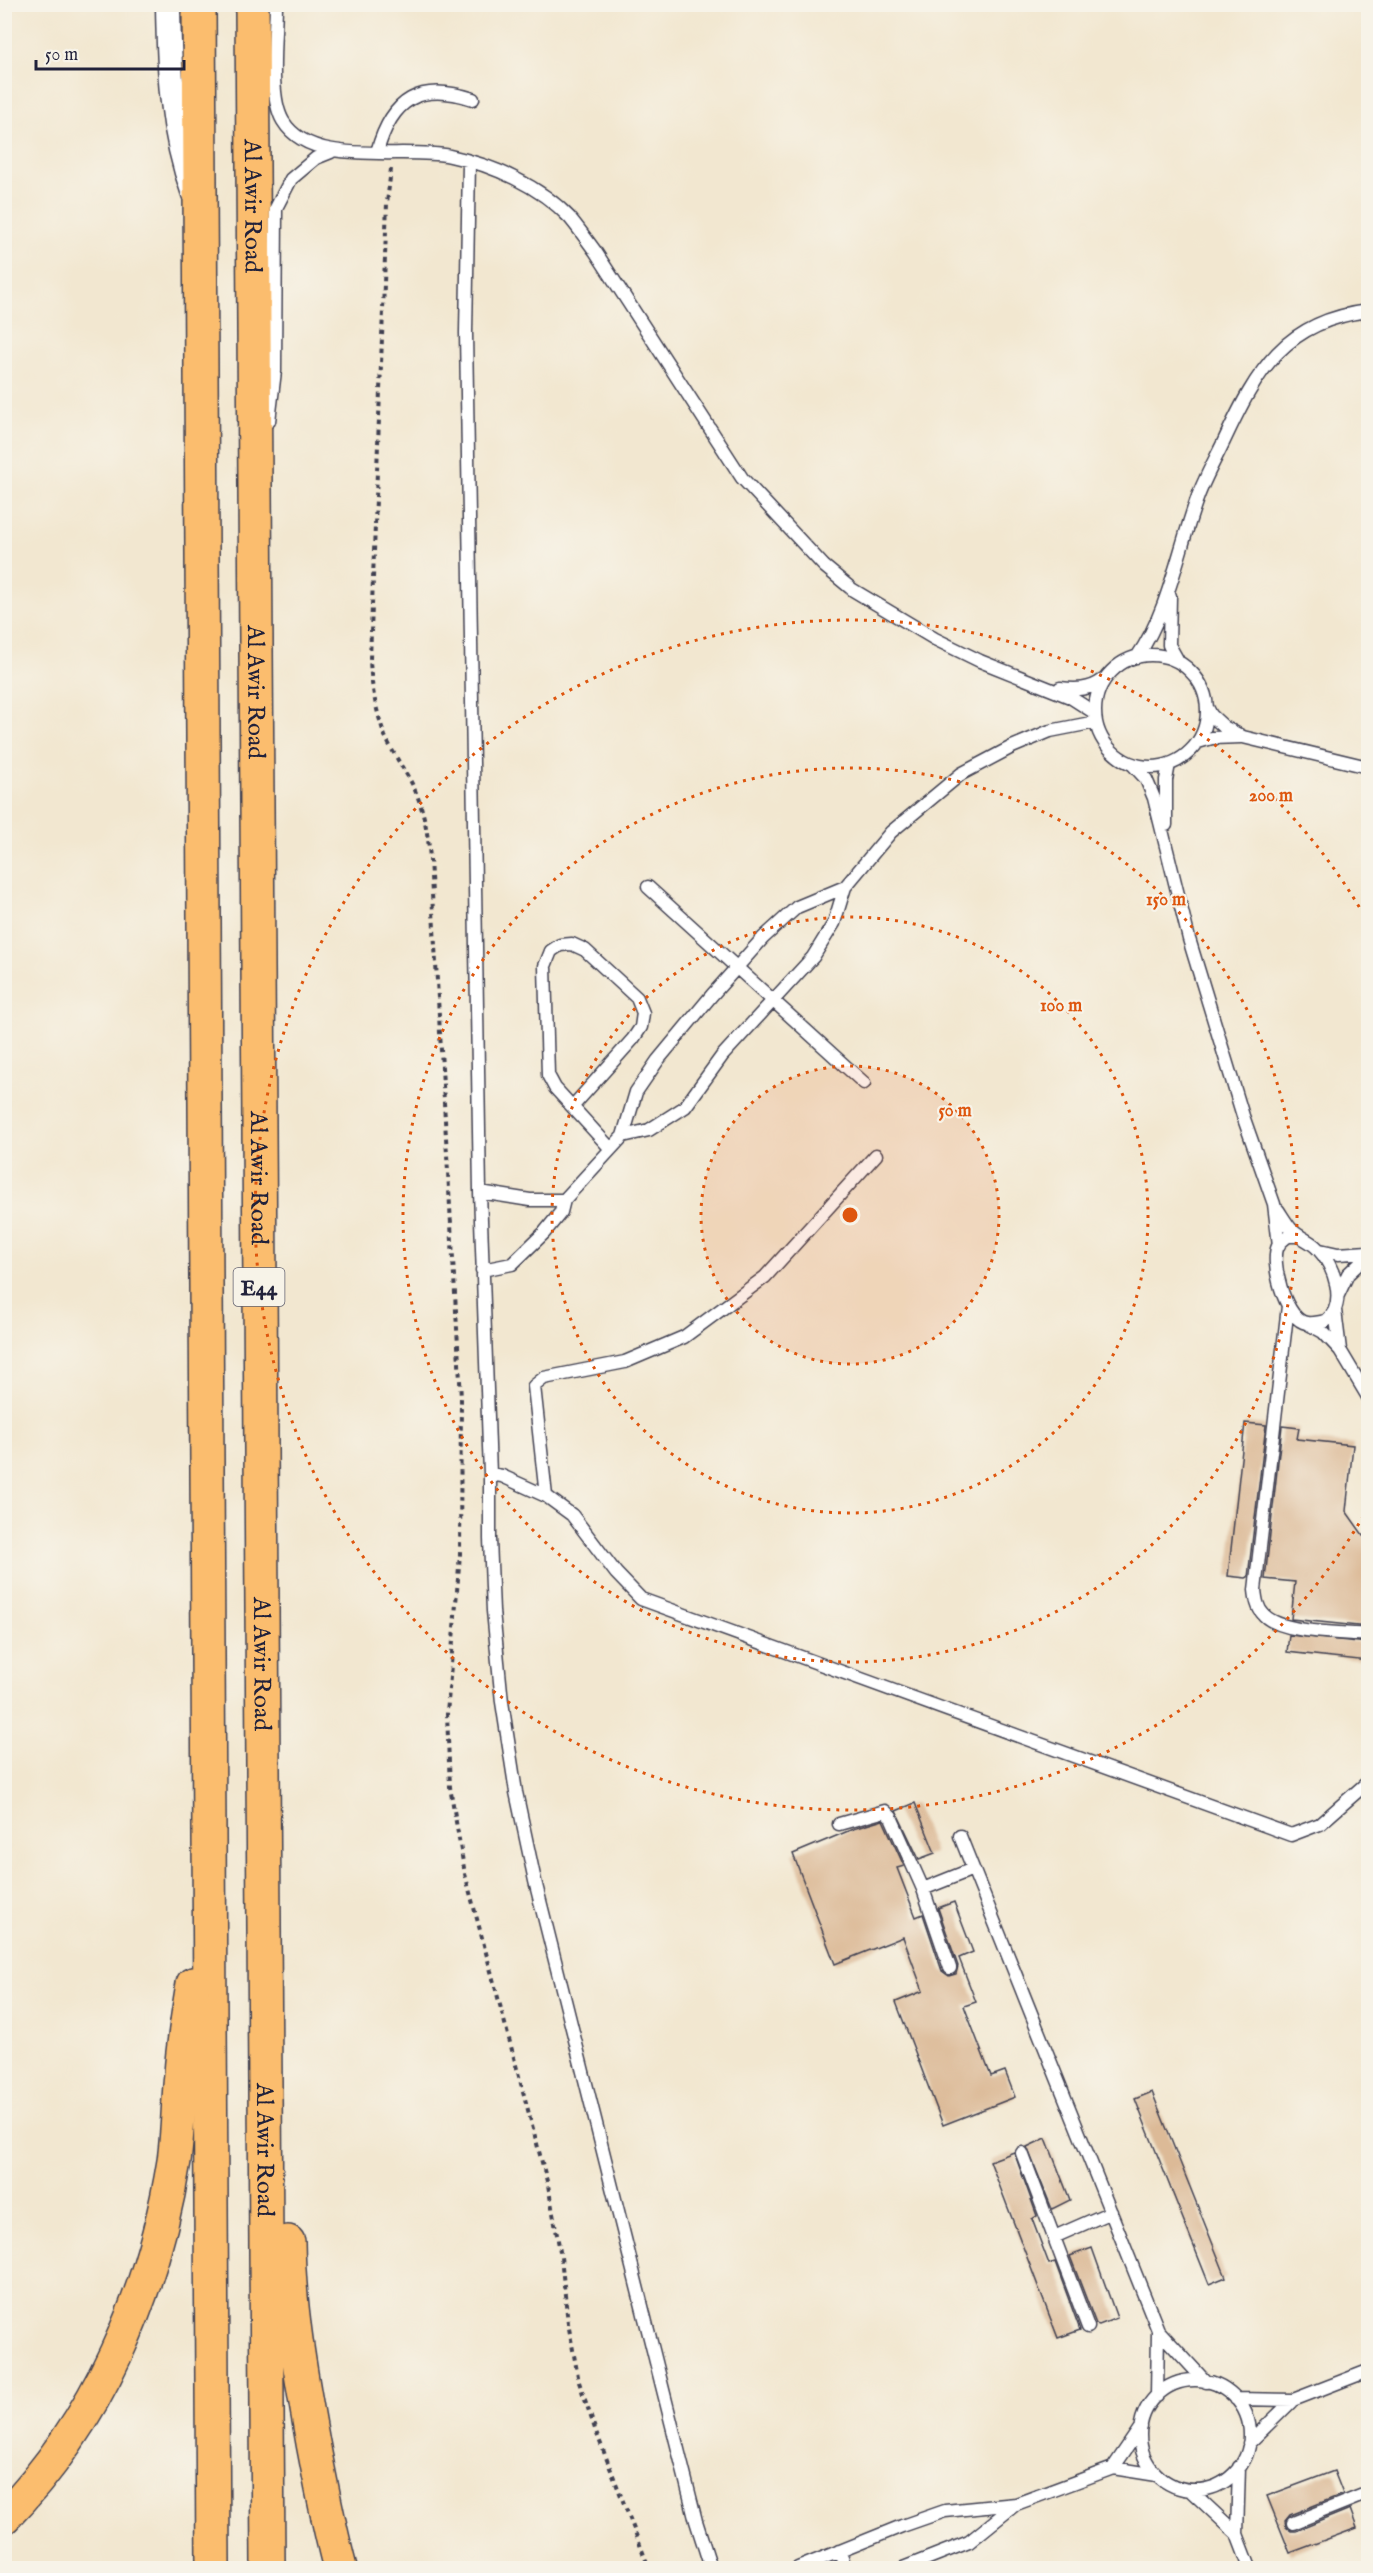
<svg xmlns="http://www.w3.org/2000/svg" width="1373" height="2573" font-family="'IM FELL English',serif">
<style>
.building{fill:#dcba97}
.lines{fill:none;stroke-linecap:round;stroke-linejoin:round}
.lane-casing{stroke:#414051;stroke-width:15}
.street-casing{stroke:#414051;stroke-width:27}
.highway-casing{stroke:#414051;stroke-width:36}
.path{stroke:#414051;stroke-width:4;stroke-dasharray:4.5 4.5;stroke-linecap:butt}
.lane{stroke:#fff;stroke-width:12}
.street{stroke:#fff;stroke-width:24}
.highway{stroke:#fbbd6e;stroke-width:33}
.ring{fill:none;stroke:#de560e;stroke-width:3;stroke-dasharray:3 6}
.labels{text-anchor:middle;stroke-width:4.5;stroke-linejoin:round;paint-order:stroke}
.shield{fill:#f7f3e8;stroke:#62616f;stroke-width:1.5}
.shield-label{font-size:22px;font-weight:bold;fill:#22223b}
.street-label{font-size:24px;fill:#22223b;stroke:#f7f3e8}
.centre{fill:#de560e;stroke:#f7f3e8;stroke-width:3}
.ring-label{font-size:18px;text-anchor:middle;font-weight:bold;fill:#de560e;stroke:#f7f3e8;stroke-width:4.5;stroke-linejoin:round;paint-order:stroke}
</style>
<rect width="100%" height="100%" fill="#f7f3e8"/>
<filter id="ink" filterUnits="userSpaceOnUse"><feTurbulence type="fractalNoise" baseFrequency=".0167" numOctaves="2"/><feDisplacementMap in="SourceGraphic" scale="12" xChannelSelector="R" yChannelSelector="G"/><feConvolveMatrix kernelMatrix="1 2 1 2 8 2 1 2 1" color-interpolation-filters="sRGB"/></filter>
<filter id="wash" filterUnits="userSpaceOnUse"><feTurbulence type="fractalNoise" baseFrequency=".008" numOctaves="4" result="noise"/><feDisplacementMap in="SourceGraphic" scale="24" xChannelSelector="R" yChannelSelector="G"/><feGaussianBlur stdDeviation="1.35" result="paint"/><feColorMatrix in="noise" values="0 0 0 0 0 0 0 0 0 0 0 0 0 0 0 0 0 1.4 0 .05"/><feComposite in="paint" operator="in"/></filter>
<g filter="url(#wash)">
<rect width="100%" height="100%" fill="#f2e7d0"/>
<g id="blocks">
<path class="building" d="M 1245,1423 L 1266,1425 L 1248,1577 L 1246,1578 L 1228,1576 Z
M 1282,1426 L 1299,1428 L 1297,1439 L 1353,1445 L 1346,1511 L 1368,1542 L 1368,1627 L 1291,1619 L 1295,1582 L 1265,1579 Z
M 1289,1635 L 1368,1643 L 1368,1661 L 1287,1652 Z
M 915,1803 L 935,1853 L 919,1859 L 896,1811 Z
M 883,1820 L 904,1866 L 897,1868 L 916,1917 L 923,1914 L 942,1971 L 949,1976 L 956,1974 L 958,1966 L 938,1908 L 954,1902 L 973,1952 L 959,1958 L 976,2002 L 964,2006 L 991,2076 L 1005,2071 L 1015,2097 L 943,2125 L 896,2002 L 923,1991 L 903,1937 L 835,1964 L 793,1854 L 853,1829 Z
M 1152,2092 L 1226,2277 L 1209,2284 L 1135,2099 Z
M 1046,2138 L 1070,2200 L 1052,2209 L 1027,2147 Z
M 1014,2152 L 1037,2216 L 1032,2219 L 1049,2264 L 1055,2262 L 1080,2330 L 1058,2338 L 990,2161 Z
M 1092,2248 L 1117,2318 L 1099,2325 L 1096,2324 L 1070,2256 Z
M 1334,2471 L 1343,2494 L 1290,2515 L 1285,2521 L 1286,2527 L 1291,2531 L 1296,2531 L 1350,2509 L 1357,2528 L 1290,2553 L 1267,2496 Z"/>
</g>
</g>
<g filter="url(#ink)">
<use href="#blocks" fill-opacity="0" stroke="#414051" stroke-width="1.5"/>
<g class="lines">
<g class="lane-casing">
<path id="lane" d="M 276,4 C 276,35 268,96 283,121 C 312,169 403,146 450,156 C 493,165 540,186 570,218 C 579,229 587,240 595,251 L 742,478 L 824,566 L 853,590 L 935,639 L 980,661 L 1070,697 L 1095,713
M 377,152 C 392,98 420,82 473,99
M 469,162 L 466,333 L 480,1192 L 490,1474 L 490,1539 L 493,1611 L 502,1702 L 516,1792 L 535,1881 L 696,2521 L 711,2568
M 269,421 L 275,371 L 276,208 L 291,179 L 316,158 L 331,152
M 1170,596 L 1169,645 L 1178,661
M1095 711a56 56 0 1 1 112 0a56 56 0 1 1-112 0Z
M 1137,657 C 1169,610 1178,551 1197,499 C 1204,479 1215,460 1224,441 C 1257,370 1285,321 1368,311
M 1060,688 C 1076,690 1090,690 1103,680
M 1207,707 L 1211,715 L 1224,727 L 1243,737 L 1368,767
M 1198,742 L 1212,738 L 1241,737
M 1133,765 L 1146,779 L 1154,798 L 1189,939 L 1243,1116 L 1274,1204 L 1279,1245
M 1166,825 L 1166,780 L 1169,764
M 648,887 L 864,1083
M 845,887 L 797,907 L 763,938 L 712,995 L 658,1060 L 636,1092 L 623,1136 L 649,1130 L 685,1107 L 722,1056 L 813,957 L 834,923 L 845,887 L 891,832 L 961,774 L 1012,747 L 1050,731 L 1096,722
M 573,1106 L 633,1039 L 641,1027 L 643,1013 L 637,998 L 585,950 L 572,944 L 560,945 L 551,951 L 545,966 L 548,1075 L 555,1088 L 611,1149
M 480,1192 L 530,1200 L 564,1200
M 1278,1210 C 1282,1216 1286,1223 1291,1229 C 1299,1238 1310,1240 1318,1249 C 1334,1265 1348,1304 1326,1321 C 1318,1322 1310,1325 1303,1322 C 1285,1315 1270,1263 1278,1246 C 1280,1242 1284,1239 1288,1236 L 1300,1236
M 1320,1250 L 1338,1254 L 1368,1252
M 482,1270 L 512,1264 L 544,1233 L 561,1212 L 564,1200 L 623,1136
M 1338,1295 L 1348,1274 L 1368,1255
M 1288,1306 L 1255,1590 C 1256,1599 1257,1608 1264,1615 C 1282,1634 1343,1632 1368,1635
M 1335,1310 L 1340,1350 L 1368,1397
M 1308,1324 L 1323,1332 L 1340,1350
M 490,1474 L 502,1476 L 546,1496 L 572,1515 L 616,1573 L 641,1599 L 1291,1835 L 1320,1824 L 1368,1782
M 546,1496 L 534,1386 L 544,1378 L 625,1362 L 684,1337 L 765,1277 L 876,1155
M 839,1824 L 885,1811 L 891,1817 L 923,1889 L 950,1968
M 960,1836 L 1158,2330 L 1206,2382
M 923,1889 L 973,1869
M 1022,2153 L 1088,2327
M 1054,2237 L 1111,2212
M1140 2435a55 55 0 1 1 110 0a55 55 0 1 1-110 0Z
M 1157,2396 L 1158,2330
M 1236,2399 L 1293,2400 L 1368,2371
M 1249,2443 L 1293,2400
M 1239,2467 L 1237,2534 L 1250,2568
M 1113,2468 L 1141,2427
M 1190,2490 L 1237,2534
M 1293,2523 L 1368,2493
M 839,2551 L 846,2568
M 798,2568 L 902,2526 L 945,2511 L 1016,2504 L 1113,2468 L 1157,2475
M 903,2568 L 969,2542 L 1016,2504"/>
</g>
<g class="street-casing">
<path id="street" d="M 168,4 C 169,71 171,130 194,194"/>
</g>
<g class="highway-casing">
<g id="highway">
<path d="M 199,4 L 213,2568"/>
<path id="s1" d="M 252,4 L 268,2568"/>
<path d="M 288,2242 C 289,2310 301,2376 313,2443 C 321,2485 329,2527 340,2568"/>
<path d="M 4,2517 C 98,2422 153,2292 174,2161 C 178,2132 178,2103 181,2074 C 183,2044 188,2014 193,1984"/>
</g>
</g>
<path class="path" d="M 391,169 L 387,203 L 370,659 C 371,686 376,711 385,736 C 392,751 401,765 410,780 C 423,804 428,832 430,859 L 461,1398 L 460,1554 L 447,1714 L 450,1787 L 465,1874 L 548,2185 L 561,2257 L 568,2323 L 579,2382 L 595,2429 L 649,2568"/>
<use href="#lane" class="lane"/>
<use href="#street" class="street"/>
<use href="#highway" class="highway"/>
</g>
</g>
<circle cx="850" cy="1215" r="149" fill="#de560e" fill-opacity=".12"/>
<g class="ring">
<circle cx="850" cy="1215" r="149"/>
<circle cx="850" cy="1215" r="298"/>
<circle cx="850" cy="1215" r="447"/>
<path d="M1368 1508A595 595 0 1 1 1368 922"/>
</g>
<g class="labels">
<rect class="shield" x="233.5" y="1268" width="51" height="38" rx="4.5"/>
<g class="shield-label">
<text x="259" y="1295">E44</text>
</g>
<g class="street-label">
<text dy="8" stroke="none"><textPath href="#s1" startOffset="202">Al Awir Road</textPath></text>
<text dy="8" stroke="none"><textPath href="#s1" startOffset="688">Al Awir Road</textPath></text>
<text dy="8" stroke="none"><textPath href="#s1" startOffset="1174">Al Awir Road</textPath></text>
<text dy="8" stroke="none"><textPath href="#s1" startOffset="1660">Al Awir Road</textPath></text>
<text dy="8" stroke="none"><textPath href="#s1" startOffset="2146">Al Awir Road</textPath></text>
</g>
</g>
<circle cx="850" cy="1215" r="9" class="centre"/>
<g class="ring-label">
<text x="1271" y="801">200 m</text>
<text x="1166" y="905">150 m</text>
<text x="1061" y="1011">100 m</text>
<text x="955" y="1116">50 m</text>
</g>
<rect width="1373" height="2573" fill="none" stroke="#f7f3e8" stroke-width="24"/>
<path d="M36 60v9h148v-9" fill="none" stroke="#22223b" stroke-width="3"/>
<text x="45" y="60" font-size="18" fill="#22223b" stroke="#f7f3e8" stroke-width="4.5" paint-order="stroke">50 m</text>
</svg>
